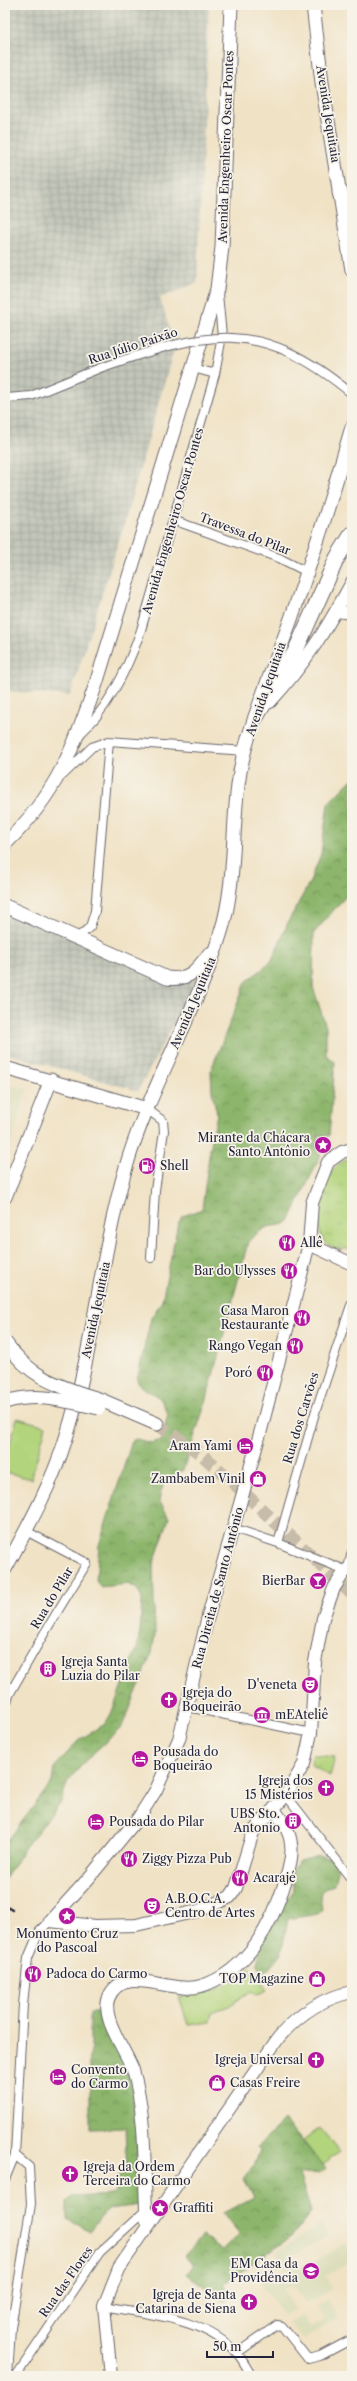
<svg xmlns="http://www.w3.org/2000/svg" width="357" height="2381" font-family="'Libre Caslon Text',serif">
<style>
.built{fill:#dcdebc}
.industrial{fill:url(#industrial-grid)}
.grass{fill:#b2d47c;stroke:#6a7b5c}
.forest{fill:url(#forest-crowns);stroke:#586c54}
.park{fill:url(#park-tufts);stroke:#6a7b5c}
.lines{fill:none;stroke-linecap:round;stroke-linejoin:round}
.primary-tunnel{stroke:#c7bca9;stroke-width:13;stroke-dasharray:13 6;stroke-linecap:butt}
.street-casing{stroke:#6a656b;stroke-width:10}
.secondary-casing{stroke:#6a656b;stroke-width:14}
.primary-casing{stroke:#6a656b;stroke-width:15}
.highway-casing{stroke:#6a656b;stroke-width:17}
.street{stroke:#fff;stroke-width:8}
.secondary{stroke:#fff;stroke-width:12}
.primary{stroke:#fff;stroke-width:13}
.highway{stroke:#fff;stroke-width:15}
.rail{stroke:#22223b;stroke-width:2.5}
.street-bridge-casing{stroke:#6a656b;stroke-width:10;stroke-linecap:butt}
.primary-bridge-casing{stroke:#6a656b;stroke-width:15;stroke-linecap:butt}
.street-bridge{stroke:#fff;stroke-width:8}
.primary-bridge{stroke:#fff;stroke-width:13}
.labels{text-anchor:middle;stroke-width:3.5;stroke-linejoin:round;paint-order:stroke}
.street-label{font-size:12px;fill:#22223b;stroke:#f7f3e8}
.poi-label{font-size:12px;fill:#22223b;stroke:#f7f3e8;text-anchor:end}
</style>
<defs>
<pattern id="industrial-grid" width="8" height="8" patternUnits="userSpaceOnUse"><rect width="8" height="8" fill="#c2c6b9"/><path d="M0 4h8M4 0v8" fill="none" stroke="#a6aaa0"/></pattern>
<pattern id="forest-crowns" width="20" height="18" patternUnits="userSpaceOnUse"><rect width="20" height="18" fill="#8db66c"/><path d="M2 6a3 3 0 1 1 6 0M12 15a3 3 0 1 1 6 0" fill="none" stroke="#73945a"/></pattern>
<pattern id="park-tufts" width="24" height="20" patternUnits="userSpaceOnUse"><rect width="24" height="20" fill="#b2d47c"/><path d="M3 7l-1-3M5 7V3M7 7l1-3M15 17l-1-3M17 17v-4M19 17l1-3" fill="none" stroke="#99b66c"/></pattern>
</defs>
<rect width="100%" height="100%" fill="#f7f3e8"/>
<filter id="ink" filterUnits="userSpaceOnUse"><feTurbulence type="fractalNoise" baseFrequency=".025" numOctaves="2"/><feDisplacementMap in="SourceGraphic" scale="8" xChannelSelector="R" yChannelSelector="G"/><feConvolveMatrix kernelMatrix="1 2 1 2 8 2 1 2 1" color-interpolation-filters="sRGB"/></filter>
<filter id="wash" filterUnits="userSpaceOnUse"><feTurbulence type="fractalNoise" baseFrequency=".012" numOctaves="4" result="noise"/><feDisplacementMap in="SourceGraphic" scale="16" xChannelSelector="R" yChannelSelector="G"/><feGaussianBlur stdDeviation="0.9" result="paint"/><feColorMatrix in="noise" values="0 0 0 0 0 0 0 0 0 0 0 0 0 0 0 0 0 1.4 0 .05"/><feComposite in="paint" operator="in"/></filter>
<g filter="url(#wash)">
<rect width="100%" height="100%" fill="#f0e2c5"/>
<path class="built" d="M 5,1084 L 27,1089 L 5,1163 Z
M 321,2224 L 329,2235 L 293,2256 L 301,2269 L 346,2243 L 352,2253 L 352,2261 L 326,2276 L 333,2288 L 306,2304 L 293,2285 L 283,2290 L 295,2309 L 283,2316 L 255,2273 L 265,2266 L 277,2283 L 290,2275 L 275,2252 Z
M 328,2301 L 338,2318 L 303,2340 L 290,2323 L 303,2315 L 311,2327 L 325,2320 L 317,2307 Z"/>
<path class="industrial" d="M 5,5 L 209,5 L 197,283 L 160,298 L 172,337 L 178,335 L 125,521 L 70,696 L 5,691 Z
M 5,912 L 189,982 L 198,977 L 138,1091 L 5,1053 Z"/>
<path class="grass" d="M 17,1418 L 46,1426 L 31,1479 L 5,1472 L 5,1463 Z
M 250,1967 L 267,1990 L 256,1995 L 251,1991 L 229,2006 L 212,2012 L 210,2022 L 188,2025 L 179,1996 C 205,1995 231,1986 250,1967 Z
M 320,2128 L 340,2152 L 322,2165 L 303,2141 Z"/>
<path class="forest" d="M 352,779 L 352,889 L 314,933 L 313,987 L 326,1027 L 326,1055 L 335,1062 L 329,1136 L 318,1135 L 317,1154 L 321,1155 L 289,1221 C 284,1226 275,1225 268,1227 C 260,1230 254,1236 248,1242 L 206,1402 L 183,1470 L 164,1481 L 159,1500 L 169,1518 L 153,1566 L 155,1634 L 152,1653 L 128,1713 L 121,1728 L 89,1757 L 68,1781 L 60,1804 L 25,1847 L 5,1879 L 5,1844 L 52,1782 L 54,1768 L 79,1740 L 105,1724 L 111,1714 L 137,1648 L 140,1632 L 142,1599 L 138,1590 L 129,1584 L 101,1587 L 96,1581 L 99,1545 L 132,1441 L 136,1439 L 152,1443 L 161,1440 L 168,1414 L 160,1398 L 140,1386 L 137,1380 L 151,1318 L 162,1301 L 178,1223 L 183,1216 L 202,1209 L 210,1149 L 217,1114 L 212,1092 L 211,1070 L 246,982 L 271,962 L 290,918 L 309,884 L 321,854 L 328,803 Z
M 319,1856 L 334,1859 L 338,1866 L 334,1885 L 325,1888 L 320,1895 L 322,1910 L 318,1914 L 288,1919 L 281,1954 L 267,1971 L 261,1971 L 257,1964 L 262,1940 L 277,1903 C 301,1895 290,1886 293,1868 L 300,1861 Z
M 90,2013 L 101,2013 L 125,2061 L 134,2094 L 141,2202 L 140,2205 L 108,2209 L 90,2231 L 67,2219 L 67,2202 L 72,2197 L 114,2195 L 116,2192 L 116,2177 L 127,2171 L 125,2128 L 90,2129 Z
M 284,2120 L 325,2168 L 319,2173 L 299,2174 L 311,2212 L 292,2236 L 223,2284 L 231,2296 L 225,2301 L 187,2274 L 194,2264 L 184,2256 L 203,2236 L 223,2250 L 240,2233 L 223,2213 L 254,2197 L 244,2179 L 255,2164 L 260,2150 L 257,2147 Z"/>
<path class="park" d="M 352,1158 L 352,1248 C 303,1260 316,1187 336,1166 C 340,1162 346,1160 352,1158 Z
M 313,1755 L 335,1757 L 330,1776 L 311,1765 Z"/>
</g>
<g filter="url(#ink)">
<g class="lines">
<path class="primary-tunnel" d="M 157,1424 L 201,1454 L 226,1476 L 352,1594"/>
<g class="street-casing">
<path id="street" d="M 193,368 L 215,374
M 7,398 L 31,396 L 100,368
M 173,520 L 279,558 L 307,572
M 79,735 C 109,708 128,668 141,630 L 215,374 L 222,336 L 218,294
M 63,775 L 92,747 L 109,741 L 245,751
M 78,937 L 90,927 L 95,911 L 109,741
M 147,1109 L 163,1121 L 164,1131 L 155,1190 L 151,1258
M 233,1528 L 278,1543 L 345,1570
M 278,1543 L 315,1413 L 352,1302
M 348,1568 L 352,1552
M 5,1707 L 10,1693 L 45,1632 L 87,1563 L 26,1531
M 188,1707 L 311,1733
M 286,1795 L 352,1880
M 5,2179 L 15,2155 L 23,2004 L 28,1958 L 39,1932 L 50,1921
M 104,2306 C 149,2315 203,2317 237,2353 C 243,2360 247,2369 252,2376
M 237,2353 L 277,2325 L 282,2326 L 308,2359 L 320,2356 L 352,2339
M 8,2376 L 11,2328 L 31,2204 L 29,2167 L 15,2155
M 16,2376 L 100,2252 L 146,2210"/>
</g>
<g class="secondary-casing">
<path id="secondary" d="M 337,611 L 352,613
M 270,702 C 306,663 327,628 352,582
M 309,1244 L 352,1264
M 50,1921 L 88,1879 L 139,1817 L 156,1790 L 179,1739 L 208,1616 L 261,1430 L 309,1244 L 312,1203 L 328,1162 L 342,1152 L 352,1149
M 50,1921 L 95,1926 L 136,1925 L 198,1911 L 230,1897 L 236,1888 L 253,1832 L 286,1795 L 304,1764 L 311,1733 L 315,1662 L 323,1618 L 334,1588 L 343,1574 L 352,1565
M 147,2227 C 143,2175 148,2120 133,2070 C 126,2050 100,2018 109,1997 C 123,1963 173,1995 201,1986 C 247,1972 273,1923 286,1879 C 289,1868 293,1856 291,1844 C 290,1831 281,1819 274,1809
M 111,2376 L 104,2306 L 119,2268 L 279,2037 C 299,2014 322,1998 352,1992"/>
</g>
<g class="primary-casing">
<path id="primary" d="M 313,5 L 322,83 L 352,270
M 5,844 C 57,794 73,749 96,684 L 217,289 L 222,247 L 231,5
M 5,906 L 167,978 C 189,981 197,970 209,954
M 5,1068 L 147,1109
M 5,1197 L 51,1080
M 101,1400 L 157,1424
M 5,1569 C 28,1527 52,1484 66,1438 C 94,1350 100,1256 126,1167 C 150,1086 196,1013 221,932 C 239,875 229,812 244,753 C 256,707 276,662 292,616 C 314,554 334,490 352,427"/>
</g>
<g class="highway-casing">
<path id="highway" d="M 340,192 L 352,227
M 256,717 L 295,652 L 337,558 L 352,534"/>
</g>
<use href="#street" class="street"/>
<use href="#secondary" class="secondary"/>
<use href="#primary" class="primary"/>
<use href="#highway" class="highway"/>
<path class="rail" d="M 5,1906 L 12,1910"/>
<g class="street-bridge-casing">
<path id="street-bridge" d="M 100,368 C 208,331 258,316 352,394"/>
</g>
<g class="primary-bridge-casing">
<path id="primary-bridge" d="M 5,1342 C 32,1380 59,1386 101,1400
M 5,1402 C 39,1392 65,1401 99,1408"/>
</g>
<use href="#street-bridge" class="street-bridge"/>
<use href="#primary-bridge" class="primary-bridge"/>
</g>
</g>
<defs>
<g id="sight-disc" transform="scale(0.9)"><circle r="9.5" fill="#b5179e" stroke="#f7f3e8"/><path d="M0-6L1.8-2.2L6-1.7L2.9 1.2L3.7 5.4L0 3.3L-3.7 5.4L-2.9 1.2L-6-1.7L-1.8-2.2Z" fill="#fff"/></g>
<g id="fuel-disc" transform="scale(0.9)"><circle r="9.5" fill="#b5179e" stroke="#f7f3e8"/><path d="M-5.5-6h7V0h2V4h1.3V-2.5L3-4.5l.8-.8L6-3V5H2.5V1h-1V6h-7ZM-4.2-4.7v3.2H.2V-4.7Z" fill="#fff"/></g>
<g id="restaurant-disc" transform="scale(0.9)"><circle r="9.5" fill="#b5179e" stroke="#f7f3e8"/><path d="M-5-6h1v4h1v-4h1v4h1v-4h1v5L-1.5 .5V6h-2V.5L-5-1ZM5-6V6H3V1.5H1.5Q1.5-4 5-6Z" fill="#fff"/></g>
<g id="hotel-disc" transform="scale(0.9)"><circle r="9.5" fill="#b5179e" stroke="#f7f3e8"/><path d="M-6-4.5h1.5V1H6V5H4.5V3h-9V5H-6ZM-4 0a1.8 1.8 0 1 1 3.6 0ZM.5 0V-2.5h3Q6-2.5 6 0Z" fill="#fff"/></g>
<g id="shop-disc" transform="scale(0.9)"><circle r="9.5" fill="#b5179e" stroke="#f7f3e8"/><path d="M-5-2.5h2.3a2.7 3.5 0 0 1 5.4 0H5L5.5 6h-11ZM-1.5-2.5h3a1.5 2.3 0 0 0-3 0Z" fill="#fff"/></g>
<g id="bar-disc" transform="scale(0.9)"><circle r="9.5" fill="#b5179e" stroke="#f7f3e8"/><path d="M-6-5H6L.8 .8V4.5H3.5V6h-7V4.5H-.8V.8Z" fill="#fff"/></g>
<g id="building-disc" transform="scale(0.9)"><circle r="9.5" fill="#b5179e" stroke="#f7f3e8"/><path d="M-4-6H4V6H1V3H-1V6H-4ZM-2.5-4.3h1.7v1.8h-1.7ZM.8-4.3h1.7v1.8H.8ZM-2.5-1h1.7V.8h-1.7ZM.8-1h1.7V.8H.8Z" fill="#fff"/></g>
<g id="theatre-disc" transform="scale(0.9)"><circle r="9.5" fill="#b5179e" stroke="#f7f3e8"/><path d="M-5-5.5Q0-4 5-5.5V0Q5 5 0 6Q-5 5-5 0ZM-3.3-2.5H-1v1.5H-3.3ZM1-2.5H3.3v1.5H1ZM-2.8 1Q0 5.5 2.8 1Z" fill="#fff"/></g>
<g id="church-disc" transform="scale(0.9)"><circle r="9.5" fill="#b5179e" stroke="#f7f3e8"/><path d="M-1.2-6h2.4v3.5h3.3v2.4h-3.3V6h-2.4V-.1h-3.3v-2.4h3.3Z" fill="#fff"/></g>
<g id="museum-disc" transform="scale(0.9)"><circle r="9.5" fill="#b5179e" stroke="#f7f3e8"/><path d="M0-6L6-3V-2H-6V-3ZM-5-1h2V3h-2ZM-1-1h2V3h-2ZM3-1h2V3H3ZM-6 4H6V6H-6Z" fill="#fff"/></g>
<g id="school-disc" transform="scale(0.9)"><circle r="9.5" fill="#b5179e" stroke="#f7f3e8"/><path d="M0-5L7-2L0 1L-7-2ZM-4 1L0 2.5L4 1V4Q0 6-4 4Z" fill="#fff"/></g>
</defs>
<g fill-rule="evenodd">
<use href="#sight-disc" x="323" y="1145"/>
<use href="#fuel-disc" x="147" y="1166"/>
<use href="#restaurant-disc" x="287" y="1243"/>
<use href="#restaurant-disc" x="289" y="1271"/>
<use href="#restaurant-disc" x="302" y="1318"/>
<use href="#restaurant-disc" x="295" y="1346"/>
<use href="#restaurant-disc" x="265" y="1373"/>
<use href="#hotel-disc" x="245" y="1446"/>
<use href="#shop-disc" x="258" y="1479"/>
<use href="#bar-disc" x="318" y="1581"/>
<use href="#building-disc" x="48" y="1669"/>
<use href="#theatre-disc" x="310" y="1685"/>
<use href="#church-disc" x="169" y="1700"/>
<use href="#museum-disc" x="262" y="1715"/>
<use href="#hotel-disc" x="140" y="1759"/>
<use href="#church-disc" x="326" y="1788"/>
<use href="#building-disc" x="293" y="1821"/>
<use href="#hotel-disc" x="96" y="1822"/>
<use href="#restaurant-disc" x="129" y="1859"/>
<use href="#restaurant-disc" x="240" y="1878"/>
<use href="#theatre-disc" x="152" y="1906"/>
<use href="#sight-disc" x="67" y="1916"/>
<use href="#restaurant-disc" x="33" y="1974"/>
<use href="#shop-disc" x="317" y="1979"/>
<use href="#church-disc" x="316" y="2060"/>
<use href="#hotel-disc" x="58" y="2077"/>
<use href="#shop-disc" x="217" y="2083"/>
<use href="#church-disc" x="70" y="2174"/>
<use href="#sight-disc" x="160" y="2208"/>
<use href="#school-disc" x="311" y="2271"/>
<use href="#church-disc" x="249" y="2302"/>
</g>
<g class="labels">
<g class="street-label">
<text transform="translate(328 114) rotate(81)" y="4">Avenida Jequitaia</text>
<text transform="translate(226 147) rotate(-88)" y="4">Avenida Engenheiro Oscar Pontes</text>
<text transform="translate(133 346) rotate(-18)" y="4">Rua Júlio Paixão</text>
<text transform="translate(173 521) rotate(-74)" y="4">Avenida Engenheiro Oscar Pontes</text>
<text transform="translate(245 534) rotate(21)" y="4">Travessa do Pilar</text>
<text transform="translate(266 689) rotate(-71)" y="4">Avenida Jequitaia</text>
<text transform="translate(193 1003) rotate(-67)" y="4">Avenida Jequitaia</text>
<text transform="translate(96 1310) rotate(-78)" y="4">Avenida Jequitaia</text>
<text transform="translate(301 1418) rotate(-73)" y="4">Rua dos Carvões</text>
<text transform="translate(218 1588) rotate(-75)" y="4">Rua Direita de Santo Antônio</text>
<text transform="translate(52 1598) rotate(-59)" y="4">Rua do Pilar</text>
<text transform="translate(66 2282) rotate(-55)" y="4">Rua das Flores</text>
</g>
<g class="poi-label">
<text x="310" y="1142">Mirante da Chácara<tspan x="310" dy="14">Santo Antônio</tspan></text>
<text x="160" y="1170" text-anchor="start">Shell</text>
<text x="300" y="1247" text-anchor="start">Allê</text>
<text x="276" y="1275">Bar do Ulysses</text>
<text x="289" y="1315">Casa Maron<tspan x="289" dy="14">Restaurante</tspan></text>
<text x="282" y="1350">Rango Vegan</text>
<text x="252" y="1377">Poró</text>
<text x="232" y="1450">Aram Yami</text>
<text x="245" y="1483">Zambabem Vinil</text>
<text x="305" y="1585">BierBar</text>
<text x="61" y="1666" text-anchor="start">Igreja Santa<tspan x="61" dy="14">Luzia do Pilar</tspan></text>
<text x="297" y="1689">D'veneta</text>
<text x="182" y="1697" text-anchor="start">Igreja do<tspan x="182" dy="14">Boqueirão</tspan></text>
<text x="275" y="1719" text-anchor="start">mEAteliê</text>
<text x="153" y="1756" text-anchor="start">Pousada do<tspan x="153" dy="14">Boqueirão</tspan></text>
<text x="313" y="1785">Igreja dos<tspan x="313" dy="14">15 Mistérios</tspan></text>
<text x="280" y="1818">UBS Sto.<tspan x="280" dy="14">Antonio</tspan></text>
<text x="109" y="1826" text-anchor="start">Pousada do Pilar</text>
<text x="142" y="1863" text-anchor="start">Ziggy Pizza Pub</text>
<text x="253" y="1882" text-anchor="start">Acarajé</text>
<text x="165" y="1903" text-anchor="start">A.B.O.C.A.<tspan x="165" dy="14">Centro de Artes</tspan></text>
<text x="67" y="1938" text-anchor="middle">Monumento Cruz<tspan x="67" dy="14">do Pascoal</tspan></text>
<text x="46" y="1978" text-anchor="start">Padoca do Carmo</text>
<text x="304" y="1983">TOP Magazine</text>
<text x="303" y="2064">Igreja Universal</text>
<text x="71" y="2074" text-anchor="start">Convento<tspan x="71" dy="14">do Carmo</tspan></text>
<text x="230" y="2087" text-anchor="start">Casas Freire</text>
<text x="83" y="2171" text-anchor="start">Igreja da Ordem<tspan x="83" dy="14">Terceira do Carmo</tspan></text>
<text x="173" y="2212" text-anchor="start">Graffiti</text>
<text x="298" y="2268">EM Casa da<tspan x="298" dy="14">Providência</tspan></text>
<text x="236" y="2299">Igreja de Santa<tspan x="236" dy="14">Catarina de Siena</tspan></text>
</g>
</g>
<rect width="357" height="2381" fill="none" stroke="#f7f3e8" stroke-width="20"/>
<path d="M207 2351v6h66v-6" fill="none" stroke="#22223b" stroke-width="2"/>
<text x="213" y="2351" font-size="12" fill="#22223b" stroke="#f7f3e8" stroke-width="3" paint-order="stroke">50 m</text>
</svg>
